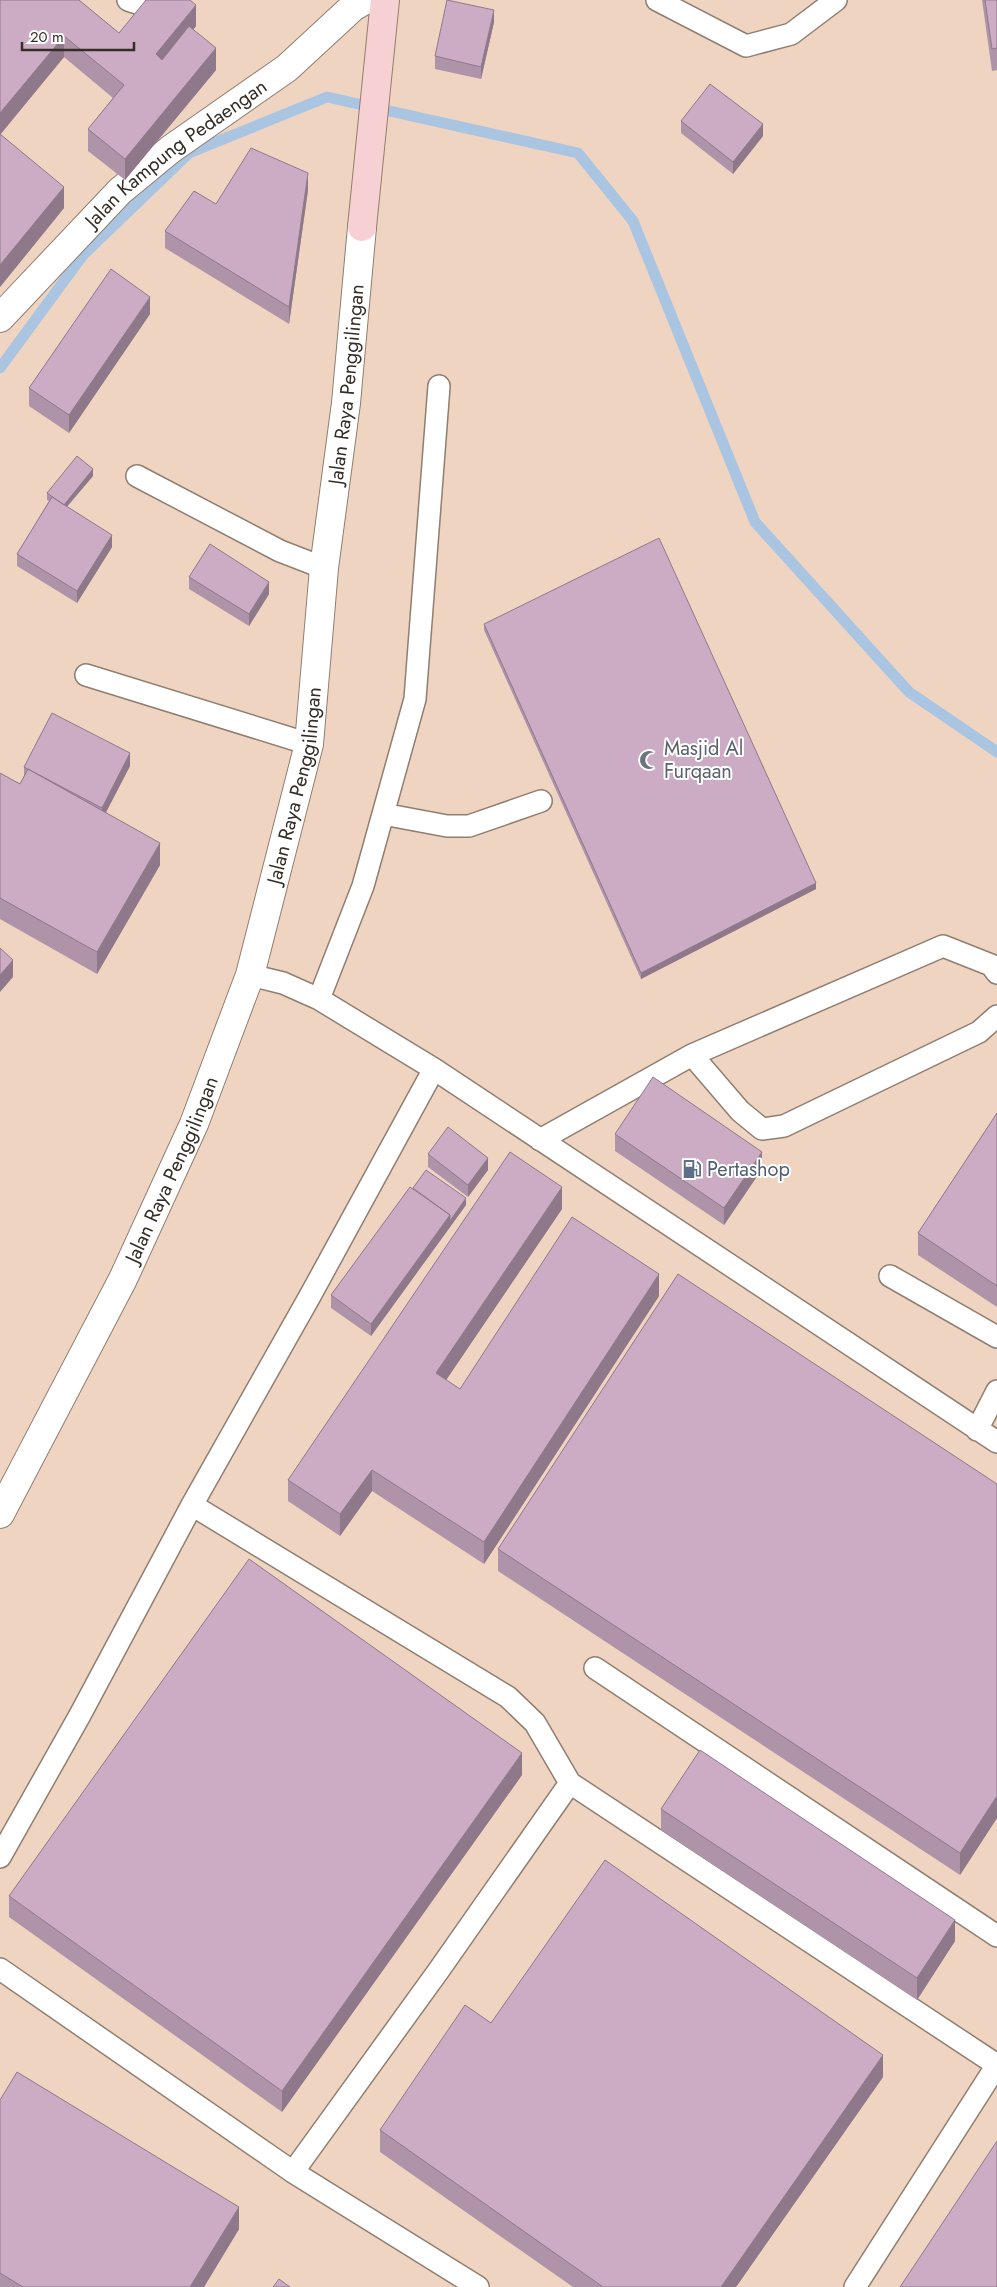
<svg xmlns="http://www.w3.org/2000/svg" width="997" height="2287" font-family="Jost,sans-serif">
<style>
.built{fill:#efd5c1}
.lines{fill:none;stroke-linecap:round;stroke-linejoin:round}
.stream{stroke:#a9c5e2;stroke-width:11}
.service-casing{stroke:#907e70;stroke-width:24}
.minor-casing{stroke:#907e70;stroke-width:30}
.tertiary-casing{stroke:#907e70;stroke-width:30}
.secondary-casing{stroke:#907e70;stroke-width:30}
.service{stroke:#fff;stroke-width:21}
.minor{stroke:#fff;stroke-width:28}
.tertiary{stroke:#fff;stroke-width:28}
.secondary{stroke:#f6d0d3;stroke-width:28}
.wall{fill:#af94a9}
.shaded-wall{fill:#8f788a}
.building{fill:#ccacc5;stroke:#8f788a}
.labels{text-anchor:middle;stroke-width:4;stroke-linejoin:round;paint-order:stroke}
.street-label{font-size:20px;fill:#352d27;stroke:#fff}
.worship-label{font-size:20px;fill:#5b616d;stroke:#fff;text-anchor:start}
.service-label{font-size:20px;fill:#4e5e75;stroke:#fff;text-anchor:start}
</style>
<rect width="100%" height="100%" fill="#f5e1d2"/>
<path class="built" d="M 0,0 L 997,0 L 997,2287 L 0,2287 Z"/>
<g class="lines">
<path class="stream" d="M 0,368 L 83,255 L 189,153 L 327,97 L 578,153 L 633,221 L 755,522 L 909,692 L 997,752"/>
<g class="service-casing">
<path id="service" d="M 128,0 L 140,4 L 146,0
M 657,0 L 746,46 L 791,34 L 836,0
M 137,476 L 280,551 L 324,568
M 86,675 L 309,744
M 383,814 L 447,826 L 469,826 L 541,801
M 250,975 L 283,983 L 319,999 L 434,1069 L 997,1442
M 319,999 L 363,886 L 415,699 L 439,386
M 692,1055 L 740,1111 L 762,1129 L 784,1126 L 979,1032 L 997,1016
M 540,1140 L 692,1055 L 943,946 L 991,965 L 997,973
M 890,1276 L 997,1337
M 977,1430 L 997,1391
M 192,1505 L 310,1296 L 434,1069
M 595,1668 L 997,1936
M 0,1857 L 80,1715 L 192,1505 L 508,1697 L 535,1723 L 570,1783
M 0,1969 L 293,2172 L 478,2287
M 293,2172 L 439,1970 L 570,1783 L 997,2065
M 855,2287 L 997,2065"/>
</g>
<g class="minor-casing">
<g id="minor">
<path id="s1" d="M 0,318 L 120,191 L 171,149 L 287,68 L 353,7 L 365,0"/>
</g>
</g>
<g class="tertiary-casing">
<g id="tertiary">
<path id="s2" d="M 0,1514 L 123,1279 L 194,1124 L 250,975 L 309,744 L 324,568 L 346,403 L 362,227"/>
</g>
</g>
<g class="secondary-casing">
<path id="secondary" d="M 362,227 L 385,0"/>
</g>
<use href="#service" class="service"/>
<use href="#minor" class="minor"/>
<use href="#tertiary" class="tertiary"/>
<use href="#secondary" class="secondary"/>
</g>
<path class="wall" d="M 0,0 L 119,33 L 196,26 L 193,30 L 216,70 L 125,180 L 88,151 L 88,129 L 113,98 L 64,57 L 0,134 L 64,208 L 0,287 Z
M 982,0 L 997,0 L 997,70 L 992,71 Z
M 494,22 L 481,79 L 435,69 L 435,56 Z
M 681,121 L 763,136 L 733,174 L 681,133 Z
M 308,190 L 289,324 L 165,248 L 165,231 Z
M 150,314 L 69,433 L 29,406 L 29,388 Z
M 93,476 L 67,507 L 112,547 L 77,603 L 17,566 L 17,554 L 49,501 L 47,500 L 47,493 Z
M 189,577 L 269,594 L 249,626 L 189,589 Z
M 484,624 L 816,889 L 641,979 L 484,630 Z
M 130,766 L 106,812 L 160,865 L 97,974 L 0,919 L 0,773 L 20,784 L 24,776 L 24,767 Z
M 997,1113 L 997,1307 L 918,1255 L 918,1233 Z
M 615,1134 L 762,1169 L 724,1225 L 615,1151 Z
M 428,1154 L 488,1170 L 468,1197 L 428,1167 Z
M 466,1205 L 371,1336 L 331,1308 L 331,1295 Z
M 562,1209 L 446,1380 L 460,1389 L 659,1296 L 484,1564 L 372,1491 L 340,1536 L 288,1501 L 288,1480 Z
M 997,1484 L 997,1818 L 960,1875 L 498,1571 L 498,1549 Z
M 522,1775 L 282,2112 L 9,1917 L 9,1896 Z
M 661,1809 L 955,1941 L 917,2000 L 661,1830 Z
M 883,2077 L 736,2287 L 573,2287 L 380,2152 L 380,2130 Z
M 0,2100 L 239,2229 L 204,2287 L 0,2287 Z"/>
<path class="shaded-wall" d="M 196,5 L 196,26 L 156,76 L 156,54 Z
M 494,10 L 494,22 L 481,79 L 481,67 Z
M 64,36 L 64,57 L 0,135 L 0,113 Z
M 216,48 L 216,70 L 125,180 L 125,159 Z
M 763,124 L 763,136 L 733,174 L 733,162 Z
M 308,173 L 308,190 L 289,324 L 289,307 Z
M 64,187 L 64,208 L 0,287 L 0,265 Z
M 150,297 L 150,314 L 69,433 L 69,415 Z
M 93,469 L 93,476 L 62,512 L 62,506 Z
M 112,535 L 112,547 L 77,603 L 77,591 Z
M 269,582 L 269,594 L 249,626 L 249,614 Z
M 130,753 L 130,766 L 102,820 L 102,808 Z
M 160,843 L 160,865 L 97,974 L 97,952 Z
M 816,883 L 816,889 L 641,979 L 641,973 Z
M 13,960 L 13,977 L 0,992 L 0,975 Z
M 762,1152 L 762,1169 L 724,1225 L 724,1208 Z
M 488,1158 L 488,1170 L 468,1197 L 468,1185 Z
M 562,1187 L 562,1209 L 436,1395 L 436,1373 Z
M 466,1198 L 466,1205 L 371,1336 L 371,1324 L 450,1215 Z
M 659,1274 L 659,1296 L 484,1564 L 484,1542 Z
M 372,1470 L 372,1491 L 340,1536 L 340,1514 Z
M 522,1753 L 522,1775 L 282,2112 L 282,2091 Z
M 997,1796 L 997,1818 L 960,1875 L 960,1853 Z
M 955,1920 L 955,1941 L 917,2000 L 917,1978 Z
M 883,2055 L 883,2077 L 736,2287 L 721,2287 Z
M 239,2207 L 239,2229 L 204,2287 L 190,2287 Z"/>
<path class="building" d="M 0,0 L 79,0 L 119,33 L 146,0 L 190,0 L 196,5 L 156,54 L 162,60 L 189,26 L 216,48 L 125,159 L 88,129 L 124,85 L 64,36 L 0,113 Z
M 447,0 L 494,10 L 481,67 L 435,56 Z
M 985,0 L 997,0 L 997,48 L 992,49 Z
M 710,84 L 763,124 L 733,162 L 681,121 Z
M 0,134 L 64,187 L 0,265 Z
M 251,148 L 308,173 L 289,307 L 165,231 L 194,191 L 216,204 Z
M 111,269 L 150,297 L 69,415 L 29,388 Z
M 77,456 L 93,469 L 64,505 L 47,493 Z
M 52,497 L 112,535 L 77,591 L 17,554 Z
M 659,538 L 816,883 L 641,973 L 484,624 Z
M 210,544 L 269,582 L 249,614 L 189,577 Z
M 52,713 L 130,753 L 102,808 L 24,767 Z
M 28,769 L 160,843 L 97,952 L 0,898 L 0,773 L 20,784 Z
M 0,948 L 13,960 L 0,975 Z
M 653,1077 L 762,1152 L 724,1208 L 615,1134 Z
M 997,1113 L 997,1286 L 918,1233 Z
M 448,1127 L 488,1158 L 468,1185 L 428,1154 Z
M 510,1152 L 562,1187 L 436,1373 L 460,1389 L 572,1217 L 659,1274 L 484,1542 L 372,1470 L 340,1514 L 288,1480 Z
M 426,1170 L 466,1198 L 450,1221 L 450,1215 L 413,1188 Z
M 410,1187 L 450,1215 L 371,1324 L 331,1295 Z
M 678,1274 L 997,1484 L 997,1796 L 960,1853 L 498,1549 Z
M 249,1559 L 522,1753 L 282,2091 L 9,1896 Z
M 700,1750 L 955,1920 L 917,1978 L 661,1809 Z
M 605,1860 L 883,2055 L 721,2287 L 603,2287 L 380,2130 L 465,2005 L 491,2023 Z
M 17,2072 L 239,2207 L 190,2287 L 23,2287 L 0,2273 L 0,2100 Z
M 997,2141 L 997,2287 L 900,2287 Z
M 279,2279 L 290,2287 L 273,2287 Z"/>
<defs>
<g id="mosque-bare" transform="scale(1.5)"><path d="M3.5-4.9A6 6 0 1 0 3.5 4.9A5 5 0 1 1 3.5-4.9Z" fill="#6b7280" stroke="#fff" stroke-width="2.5" paint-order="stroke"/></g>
<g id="fuel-bare" transform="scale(1.5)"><path d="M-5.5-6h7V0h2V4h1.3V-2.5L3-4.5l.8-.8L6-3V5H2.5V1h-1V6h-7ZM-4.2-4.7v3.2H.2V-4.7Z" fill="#5c6f8a" stroke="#fff" stroke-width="2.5" paint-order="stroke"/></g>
</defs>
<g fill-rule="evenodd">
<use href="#mosque-bare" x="649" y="760"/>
<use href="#fuel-bare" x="692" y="1169"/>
</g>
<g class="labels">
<g class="street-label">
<text dy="7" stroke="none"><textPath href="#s1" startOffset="242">Jalan Kampung Pedaengan</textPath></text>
<text dy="7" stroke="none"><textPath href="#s2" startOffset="1195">Jalan Raya Penggilingan</textPath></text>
<text dy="7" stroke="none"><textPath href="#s2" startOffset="790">Jalan Raya Penggilingan</textPath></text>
<text dy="7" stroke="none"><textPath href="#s2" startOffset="385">Jalan Raya Penggilingan</textPath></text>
</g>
<g class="worship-label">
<text x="664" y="755">Masjid Al<tspan x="664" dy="23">Furqaan</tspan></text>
</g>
<g class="service-label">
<text x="707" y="1176">Pertashop</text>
</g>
</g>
<path d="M22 42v8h112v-8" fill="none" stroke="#352d27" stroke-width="2.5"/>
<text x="30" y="42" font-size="15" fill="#352d27" stroke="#ffffff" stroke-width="4" paint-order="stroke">20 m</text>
</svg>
